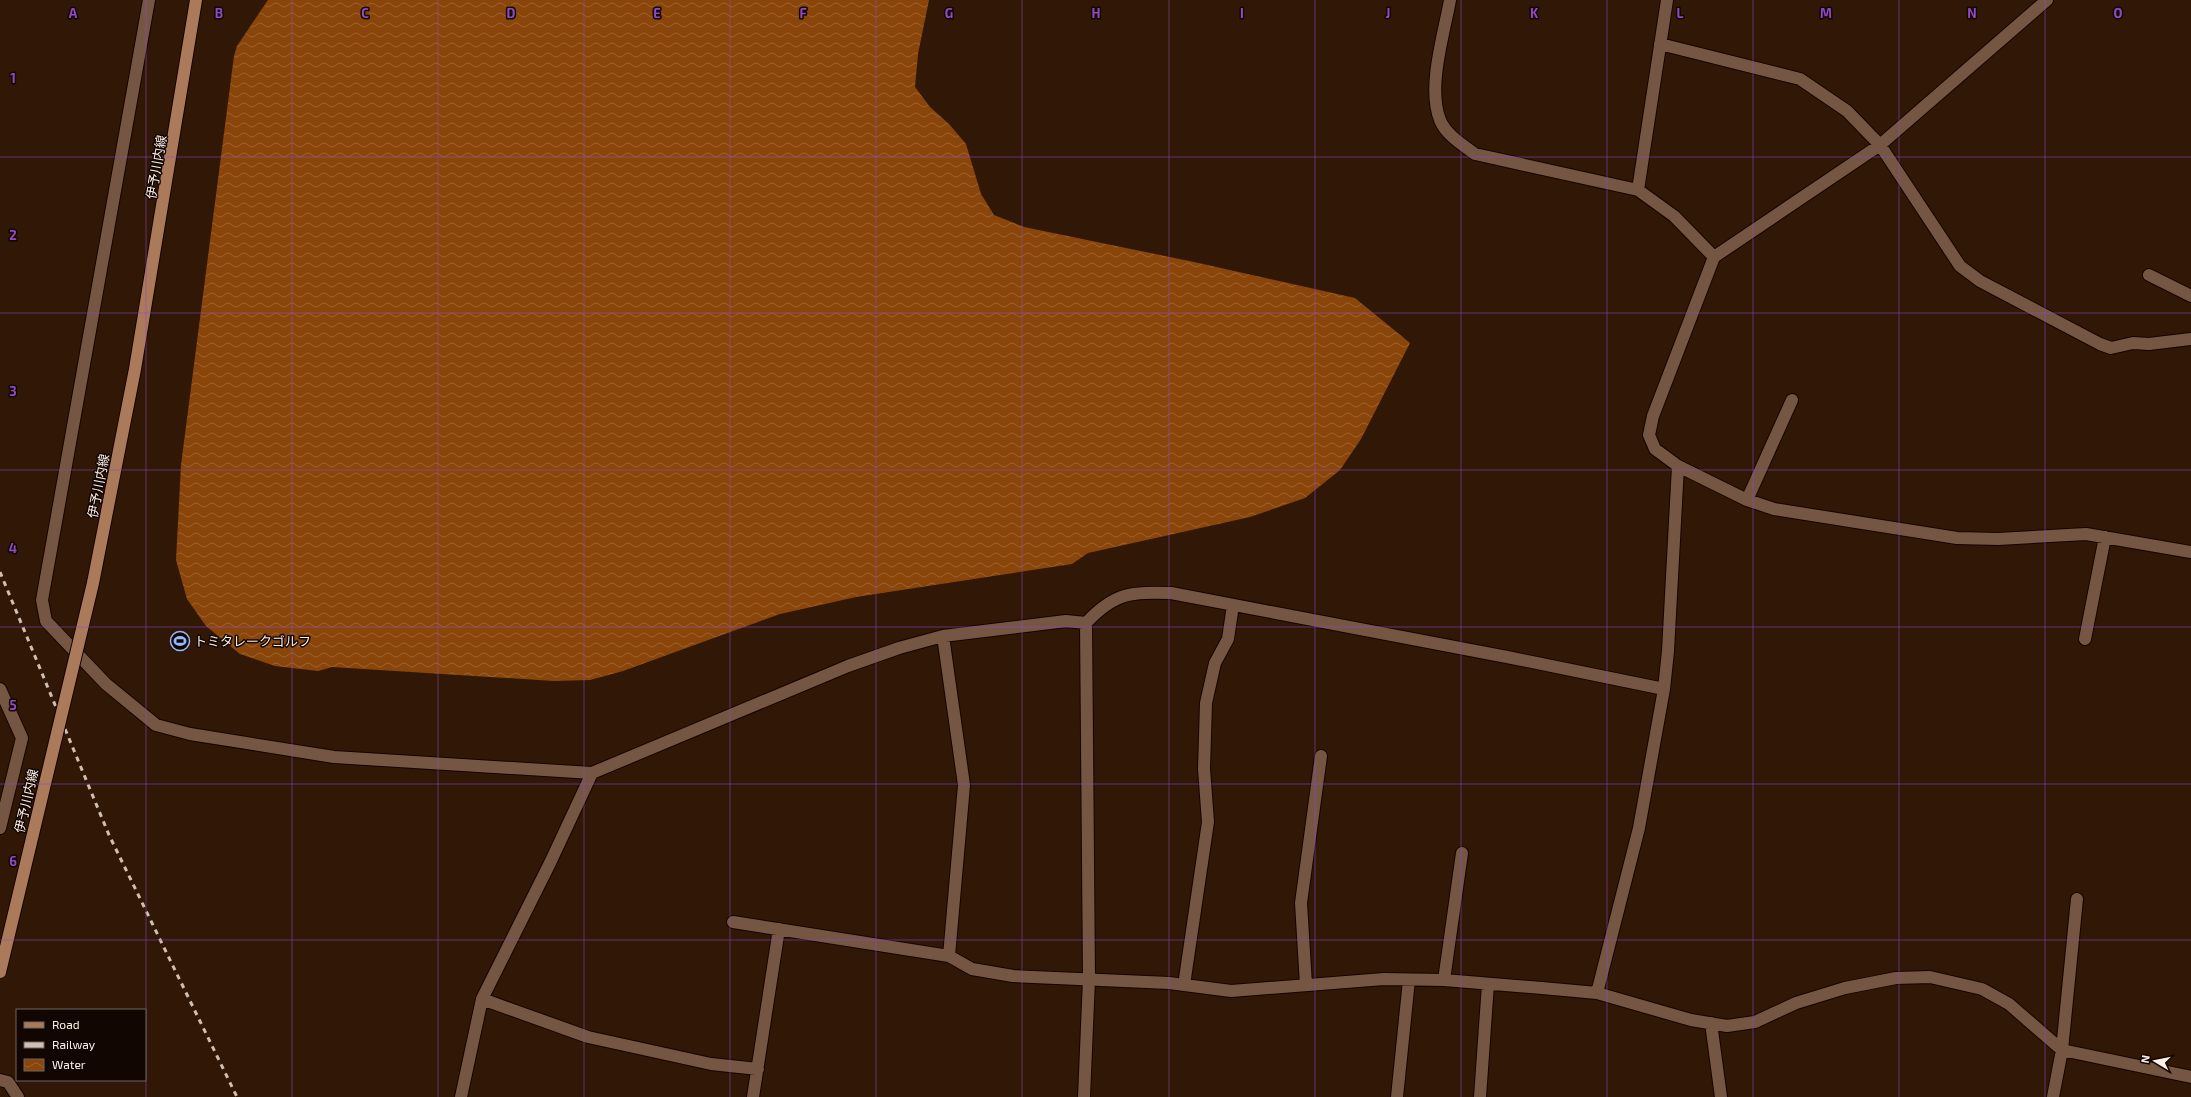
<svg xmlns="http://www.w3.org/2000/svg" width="2191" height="1097" font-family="'Exo 2','Noto Sans JP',sans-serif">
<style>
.water{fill:url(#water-waves)}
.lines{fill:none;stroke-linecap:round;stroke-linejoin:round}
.street-casing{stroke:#170300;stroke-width:14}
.primary-casing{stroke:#170300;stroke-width:14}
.street{stroke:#745643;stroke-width:12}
.primary{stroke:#ab7a5a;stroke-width:12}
.rail{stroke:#d0bfb4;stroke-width:3;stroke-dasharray:5 5;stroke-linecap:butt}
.primary-bridge-casing{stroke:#170300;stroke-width:14;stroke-linecap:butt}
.primary-bridge{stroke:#ab7a5a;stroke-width:12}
.grid{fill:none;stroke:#8f49c5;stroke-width:1;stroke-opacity:0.55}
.labels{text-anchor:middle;stroke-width:3;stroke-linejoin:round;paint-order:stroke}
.street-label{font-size:13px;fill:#fef0e7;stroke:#110602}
.poi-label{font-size:13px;fill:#fef0e7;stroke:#110602;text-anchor:start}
.grid-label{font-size:13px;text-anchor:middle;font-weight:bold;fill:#8f49c5;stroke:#110602;stroke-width:3;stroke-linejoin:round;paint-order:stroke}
</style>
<defs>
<pattern id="water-waves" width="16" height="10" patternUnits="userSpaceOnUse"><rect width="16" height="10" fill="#8a460a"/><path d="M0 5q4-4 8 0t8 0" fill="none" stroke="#9c612e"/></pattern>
</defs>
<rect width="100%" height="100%" fill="#311806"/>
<path class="water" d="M 268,0 L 929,0 L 918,54 L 915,87 L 930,107 L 949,124 L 966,144 L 981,194 L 994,215 L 1024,227 L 1194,262 L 1355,298 L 1410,343 L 1361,439 L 1340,470 L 1305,498 L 1250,517 L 1088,553 L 1072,564 L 856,597 L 780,614 L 623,671 L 590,680 L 554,681 L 332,667 L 318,671 L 275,666 L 240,654 L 206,626 L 187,599 L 176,560 L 181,465 L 234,56 L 237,46 Z"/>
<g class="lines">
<g class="street-casing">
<path id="street" d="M 149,0 L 42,600 L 46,621 L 106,684 L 156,725 L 190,734 L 334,757 L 592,773 L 848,666 L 899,648 L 943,636 L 1066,621 L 1086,623
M 1450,0 C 1444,34 1427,87 1440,120 C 1446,135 1463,145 1475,154 L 1638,190 L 1674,216 L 1714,257 L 1653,416 L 1649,435 L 1655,449 L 1678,466 L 1747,500 L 1774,509 L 1957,538 L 1998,539 L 2086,534 L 2191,552
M 1660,44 L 1800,79 L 1847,111 L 1880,145 L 1960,266 L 1980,281 L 2100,344 L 2111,348 L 2133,343 L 2149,344 L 2191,339
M 1638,190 L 1667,0
M 1714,257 L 1880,145 L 2047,0
M 2149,275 L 2191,296
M 1747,500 L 1792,400
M 943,636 L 964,785 L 949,956 L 972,969 L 1013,976 L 1169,983 L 1231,991 L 1384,979 L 1444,980 L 1542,988 L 1597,993 L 1691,1020 L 1727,1026 L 1755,1022 L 1796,1003 L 1845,988 L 1896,978 L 1930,977 L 1982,989 L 2009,1004 L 2062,1050 L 2191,1077
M 2085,639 L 2105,537
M 0,689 L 22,738 L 0,828
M 733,922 L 949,956
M 1444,980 L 1462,853
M 1184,985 L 1208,822 L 1204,769 L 1206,703 L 1215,663 L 1228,639 L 1233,605
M 1306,985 L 1301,903 L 1321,756
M 1597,993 L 1639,828 L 1664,689 L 1668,651 L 1678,466
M 482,999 L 588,1037 L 711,1064 L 758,1069
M 1711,1023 L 1721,1097
M 0,1080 L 8,1082 L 18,1097
M 461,1097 L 482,999 L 550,863 L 592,773
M 753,1097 L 779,929
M 1084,1097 L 1089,979 L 1086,623 C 1115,592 1131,592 1171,593 L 1507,657 L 1664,689
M 1397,1097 L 1409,980
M 1480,1097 L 1488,984
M 2053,1097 L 2062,1050 L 2077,899"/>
</g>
<g class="primary-casing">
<path id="primary" d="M 93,583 L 135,369 L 196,0"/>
</g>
<use href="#street" class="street"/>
<use href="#primary" class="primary"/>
<path class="rail" d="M 0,572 L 109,835 L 237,1097"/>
<g class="primary-bridge-casing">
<path id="primary-bridge" d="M 0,972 L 93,583"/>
</g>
<use href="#primary-bridge" class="primary-bridge"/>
</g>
<path class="grid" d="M 146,0 L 146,1097M 292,0 L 292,1097M 438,0 L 438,1097M 584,0 L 584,1097M 730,0 L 730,1097M 876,0 L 876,1097M 1022,0 L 1022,1097M 1169,0 L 1169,1097M 1315,0 L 1315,1097M 1461,0 L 1461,1097M 1607,0 L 1607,1097M 1753,0 L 1753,1097M 1899,0 L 1899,1097M 2045,0 L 2045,1097M 0,157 L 2191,157M 0,313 L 2191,313M 0,470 L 2191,470M 0,627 L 2191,627M 0,784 L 2191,784M 0,940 L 2191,940"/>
<defs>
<g id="stadium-ring" transform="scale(1)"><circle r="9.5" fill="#110602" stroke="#94b7fd" stroke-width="1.5"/><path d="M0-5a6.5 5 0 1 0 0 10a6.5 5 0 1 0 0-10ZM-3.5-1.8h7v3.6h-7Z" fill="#94b7fd"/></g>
</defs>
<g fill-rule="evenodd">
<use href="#stadium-ring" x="180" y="641"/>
</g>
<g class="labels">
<g class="street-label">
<text transform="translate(156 167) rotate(-80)" y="5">伊予川内線</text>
<text transform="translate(98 486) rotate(-79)" y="5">伊予川内線</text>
<text transform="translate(26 801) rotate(-77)" y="5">伊予川内線</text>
</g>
<g class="poi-label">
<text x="194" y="646">トミタレークゴルフ</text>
</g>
</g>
<g class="grid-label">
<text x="73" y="18">A</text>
<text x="219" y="18">B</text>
<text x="365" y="18">C</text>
<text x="511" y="18">D</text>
<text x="657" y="18">E</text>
<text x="803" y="18">F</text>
<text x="949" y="18">G</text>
<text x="1096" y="18">H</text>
<text x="1242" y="18">I</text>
<text x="1388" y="18">J</text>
<text x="1534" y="18">K</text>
<text x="1680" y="18">L</text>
<text x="1826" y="18">M</text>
<text x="1972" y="18">N</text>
<text x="2118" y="18">O</text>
<text x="13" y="83">1</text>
<text x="13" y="240">2</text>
<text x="13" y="396">3</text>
<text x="13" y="553">4</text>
<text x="13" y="710">5</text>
<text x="13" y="866">6</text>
</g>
<rect x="16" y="1009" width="130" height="72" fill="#110602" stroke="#70645e"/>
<rect x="24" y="1022" width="20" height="6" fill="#ab7a5a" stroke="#70645e"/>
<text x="52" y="1029" font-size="12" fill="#fef0e7">Road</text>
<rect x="24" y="1042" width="20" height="6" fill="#d0bfb4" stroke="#70645e"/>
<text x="52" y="1049" font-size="12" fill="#fef0e7">Railway</text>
<rect x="24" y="1059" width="20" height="12" fill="url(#water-waves)" stroke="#70645e"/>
<text x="52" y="1069" font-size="12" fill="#fef0e7">Water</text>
<g transform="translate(2155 1061) rotate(280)" stroke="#110602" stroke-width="3" paint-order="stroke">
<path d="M0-3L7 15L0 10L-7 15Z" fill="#fef0e7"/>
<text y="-6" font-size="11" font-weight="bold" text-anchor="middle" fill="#fef0e7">N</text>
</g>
</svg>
